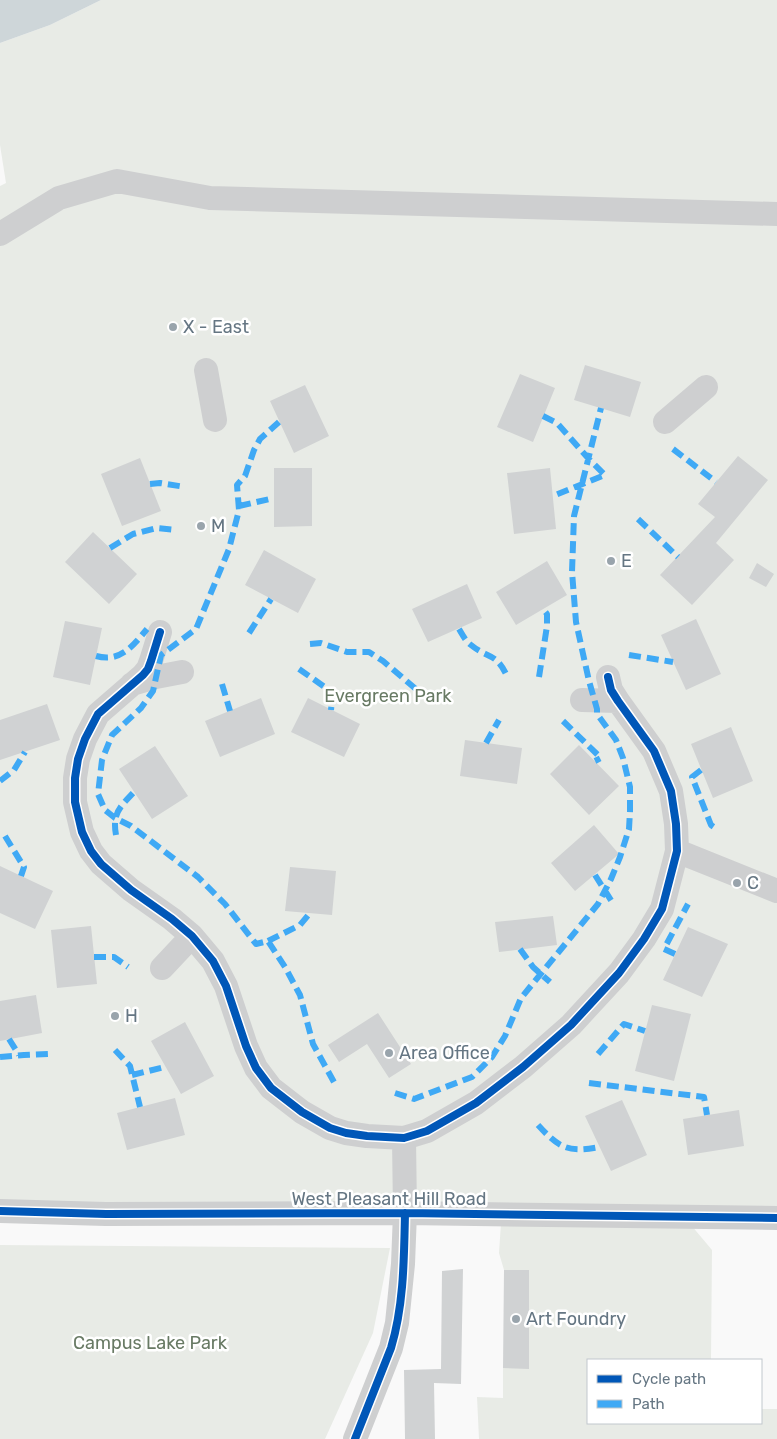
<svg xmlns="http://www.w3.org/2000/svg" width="777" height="1439" font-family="Rubik,sans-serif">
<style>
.green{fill:#e8ebe6}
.water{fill:#ced6d9}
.building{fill:#d0d2d3}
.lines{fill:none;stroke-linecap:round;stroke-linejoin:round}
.minor{stroke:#cecfd0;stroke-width:24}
.quiet{stroke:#3fa9f5;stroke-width:6;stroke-dasharray:12 6;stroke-linecap:butt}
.cycleway-casing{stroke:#fff;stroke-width:11}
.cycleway{stroke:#0057b8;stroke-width:8}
.poi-dot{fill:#99a4ac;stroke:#fff;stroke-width:2}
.labels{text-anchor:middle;stroke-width:5;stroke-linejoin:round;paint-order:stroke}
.poi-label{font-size:18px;fill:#657683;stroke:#fff;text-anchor:start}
.park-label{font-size:18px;fill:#687a64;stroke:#fff}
.street-label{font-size:18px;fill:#657683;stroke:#fff}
</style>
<rect width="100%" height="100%" fill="#f9f9f9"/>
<path class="green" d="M 101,0 L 777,0 L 777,1218 L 0,1205 L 0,186 L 6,183 L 0,145 L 0,43 L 50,25 Z
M 501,1223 L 691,1225 L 712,1250 L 711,1360 L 588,1360 L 588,1423 L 761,1423 L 761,1409 L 777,1409 L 777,1439 L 479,1439 L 477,1397 L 503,1398 L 503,1368 L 529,1368 L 529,1270 L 504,1270 L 499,1253 Z
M 0,1245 L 390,1248 L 373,1333 L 325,1439 L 0,1439 Z"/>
<path class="water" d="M 0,0 L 101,0 L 50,25 L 0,43 Z"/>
<path class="building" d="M 585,365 L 641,382 L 630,417 L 574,400 Z
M 520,374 L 555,388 L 533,442 L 497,427 Z
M 305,385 L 329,436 L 294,453 L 270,401 Z
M 738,456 L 768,480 L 716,543 L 734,560 L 692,605 L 660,575 L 715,517 L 698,504 Z
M 140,458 L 161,511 L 122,526 L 101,474 Z
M 274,468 L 312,468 L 312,526 L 274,527 Z
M 550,468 L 556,529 L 514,534 L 507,473 Z
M 93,532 L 137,574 L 109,604 L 65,562 Z
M 264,550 L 316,579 L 298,613 L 245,585 Z
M 547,561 L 567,595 L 516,625 L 496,592 Z
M 757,563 L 774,574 L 766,587 L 749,578 Z
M 467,584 L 482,618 L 428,642 L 412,609 Z
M 696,619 L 721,674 L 686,690 L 661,635 Z
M 65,621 L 102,628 L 90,685 L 53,677 Z
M 261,698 L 275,734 L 220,757 L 205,721 Z
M 308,698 L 360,724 L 344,757 L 291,732 Z
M 47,704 L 60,740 L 0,760 L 0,720 Z
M 731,727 L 753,781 L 713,798 L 691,744 Z
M 465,740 L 522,748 L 517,784 L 460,776 Z
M 579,745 L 619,786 L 589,815 L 550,774 Z
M 155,746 L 188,796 L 152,819 L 119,769 Z
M 594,825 L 619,854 L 575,891 L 551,863 Z
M 0,866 L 53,891 L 35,929 L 0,913 Z
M 290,867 L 336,871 L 332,915 L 285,911 Z
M 553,916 L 557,945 L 499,952 L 495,922 Z
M 91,926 L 97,984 L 57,988 L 51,930 Z
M 688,927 L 728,944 L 702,997 L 663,980 Z
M 36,995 L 42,1033 L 0,1041 L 0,1001 Z
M 652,1005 L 691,1014 L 674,1081 L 635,1071 Z
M 378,1013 L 411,1064 L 389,1078 L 367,1044 L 339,1062 L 328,1045 Z
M 185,1022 L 214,1076 L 181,1094 L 151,1041 Z
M 175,1098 L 185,1135 L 127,1150 L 117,1113 Z
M 622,1100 L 647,1155 L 611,1171 L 585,1116 Z
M 739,1110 L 744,1146 L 688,1155 L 683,1119 Z
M 463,1269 L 461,1384 L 434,1383 L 435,1439 L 405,1439 L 404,1370 L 441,1369 L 442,1271 Z
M 504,1270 L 529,1270 L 529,1369 L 503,1368 Z"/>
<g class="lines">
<path class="minor" d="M 0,234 L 59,198 L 117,181 L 210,198 L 777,214
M 206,370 L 215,420
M 665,422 L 706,387
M 160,632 L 151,661 L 148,669 L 143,675 L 98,714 L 85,739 L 78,759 L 75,778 L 75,802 L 82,832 L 91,851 L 101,864 L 131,890 L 172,919 L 192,936 L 213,961 L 226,986 L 246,1046 L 256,1068 L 271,1088 L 302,1112 L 330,1128 L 346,1133 L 367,1136 L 404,1138 L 427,1131 L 476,1103 L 523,1067 L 571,1025 L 619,973 L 644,939 L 662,909 L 677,851 L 676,824 L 671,791 L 654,751 L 618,701 L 611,690 L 608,677
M 132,684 L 156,677 L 182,672
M 582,700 L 618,701
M 677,851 L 777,891
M 162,968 L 192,936
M 0,1211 L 106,1214 L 405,1213 L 777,1218
M 355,1439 L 391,1348 L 397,1323 L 403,1264 L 405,1213 L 404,1138"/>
<path class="quiet" d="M 543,416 L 557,423 L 588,458 L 605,475 L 553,496
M 279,422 L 260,439 L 254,450 L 245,476 L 237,485 L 239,510 L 229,549 L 196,629 L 161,655 L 153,691 L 141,708 L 112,735 L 102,760 L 98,794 L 105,810 L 115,818 L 131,826 L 198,877 L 225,904 L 256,944 L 268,941 L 285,967 L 300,995 L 313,1044 L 335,1084
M 673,449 L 716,482
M 150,484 L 160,483 L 185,487
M 239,506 L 274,498
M 638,519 L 678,557
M 110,548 L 133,534 L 157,528 L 177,530
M 459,629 C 462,634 466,642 471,645 C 488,659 496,652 507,676
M 249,633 L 271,599
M 310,644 L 321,643 L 347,652 L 369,652 L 383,661 L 417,690 L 428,695 L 447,696
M 629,655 L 673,662
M 96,656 C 120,663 133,646 147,629
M 299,669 L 329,690 L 332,700 L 331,710
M 539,677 L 547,626 L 547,614 L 543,609
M 222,684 L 230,711
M 563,721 L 601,758 L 595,761
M 486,743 L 499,720
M 701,770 L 692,777 L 711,825 L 718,830
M 0,781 L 14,770 L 25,752
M 116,835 C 112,813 120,807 134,792
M 5,836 L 24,867 L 21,876
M 595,875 L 614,905
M 268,941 L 300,925 L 310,913
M 520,949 L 533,967 L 550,982
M 675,954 L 664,949 L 688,904
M 94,957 L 114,957 L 128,967
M 9,1039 L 19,1055
M 115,1050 L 130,1066 L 140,1107
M 598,1054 L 624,1024 L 645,1031
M 0,1057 L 24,1055 L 49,1054
M 132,1075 L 165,1067
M 589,1083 L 704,1097 L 707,1115
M 395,1093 L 414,1099 L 472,1077 L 492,1057 L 505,1036 L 521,998 L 598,904 L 611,879 L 620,857 L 629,829 L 630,811 L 630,787 L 623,758 L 616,740 L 597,714 L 597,709 L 589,681 L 576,622 L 572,572 L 574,516 L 601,408
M 538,1125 C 559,1148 568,1153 599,1147"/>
<g class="cycleway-casing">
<path id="cycleway" d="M 160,632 L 151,661 L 148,669 L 143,675 L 98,714 L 85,739 L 78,759 L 75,778 L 75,802 L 82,832 L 91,851 L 101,864 L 131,890 L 172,919 L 192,936 L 213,961 L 226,986 L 246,1046 L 256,1068 L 271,1088 L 302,1112 L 330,1128 L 346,1133 L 367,1136 L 404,1138 L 427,1131 L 476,1103 L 523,1067 L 571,1025 L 619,973 L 644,939 L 662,909 L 677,851 L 676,824 L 671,791 L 654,751 L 618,701 L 611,690 L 608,677
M 0,1211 L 106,1214 L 405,1213 L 777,1218
M 355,1439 L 391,1348 C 404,1305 404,1258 405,1213"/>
</g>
<use href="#cycleway" class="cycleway"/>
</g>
<g class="poi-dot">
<circle cx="173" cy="327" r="5"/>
<circle cx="201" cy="526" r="5"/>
<circle cx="611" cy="561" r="5"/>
<circle cx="737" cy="883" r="5"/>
<circle cx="115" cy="1016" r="5"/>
<circle cx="389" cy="1053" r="5"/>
<circle cx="516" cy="1319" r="5"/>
</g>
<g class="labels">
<g class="poi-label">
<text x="183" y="333">X - East</text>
<text x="211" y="532">M</text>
<text x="621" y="567">E</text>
<text x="747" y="889">C</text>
<text x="125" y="1022">H</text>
<text x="399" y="1059">Area Office</text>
<text x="526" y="1325">Art Foundry</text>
</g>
<g class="park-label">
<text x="388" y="702">Evergreen Park</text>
<text x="150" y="1349">Campus Lake Park</text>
</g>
<g class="street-label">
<text x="389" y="1205">West Pleasant Hill Road</text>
</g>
</g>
<rect x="587" y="1359" width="175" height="65" fill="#ffffff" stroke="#c1c8cd"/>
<rect x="597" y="1375" width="25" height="8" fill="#0057b8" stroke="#c1c8cd"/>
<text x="632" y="1384" font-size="15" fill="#657683">Cycle path</text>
<rect x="597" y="1400" width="25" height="8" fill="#3fa9f5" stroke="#c1c8cd"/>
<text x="632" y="1409" font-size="15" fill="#657683">Path</text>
</svg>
